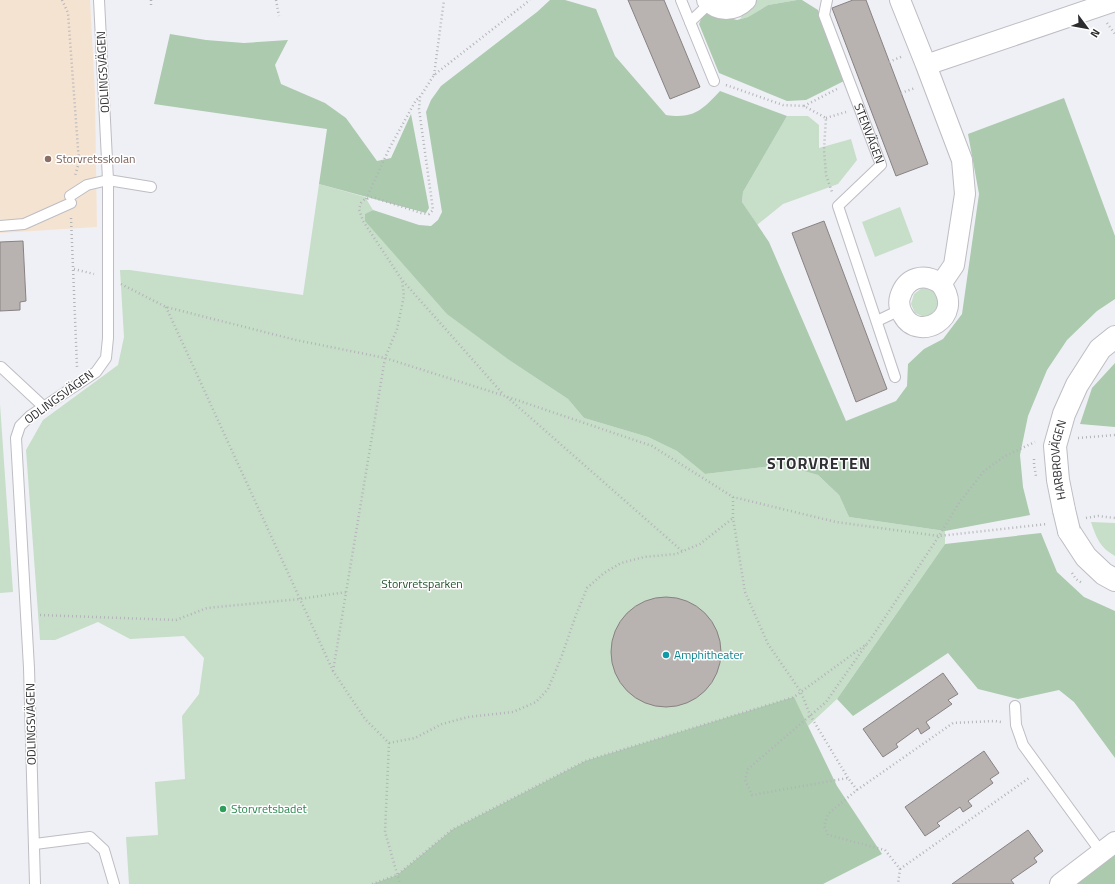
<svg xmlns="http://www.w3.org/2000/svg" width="1115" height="884" font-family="'Titillium Web',sans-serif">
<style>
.education{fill:#f5e3d2}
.green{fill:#c7dec9}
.forest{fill:#abcaae}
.building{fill:#b8b2b1;stroke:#888281}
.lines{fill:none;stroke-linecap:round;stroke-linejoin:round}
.lane-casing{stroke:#bdbdc3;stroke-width:12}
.street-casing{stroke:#bdbdc3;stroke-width:22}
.secondary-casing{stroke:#bdbdc3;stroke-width:24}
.path{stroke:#b3b4b8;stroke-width:2.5;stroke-dasharray:1 3;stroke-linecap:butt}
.lane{stroke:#fff;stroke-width:10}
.street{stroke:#fff;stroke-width:20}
.secondary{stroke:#fff;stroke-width:22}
.secondary-bridge-casing{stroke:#bdbdc3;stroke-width:24;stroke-linecap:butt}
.secondary-bridge{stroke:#fff;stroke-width:22}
.education-dot{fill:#8d6e63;stroke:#fff;stroke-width:1.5}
.culture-dot{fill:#0f9aa8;stroke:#fff;stroke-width:1.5}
.leisure-dot{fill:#2e9e5b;stroke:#fff;stroke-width:1.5}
.labels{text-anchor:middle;stroke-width:3;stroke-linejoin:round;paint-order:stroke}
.street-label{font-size:12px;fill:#2c2c2f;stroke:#fff}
.education-label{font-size:12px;fill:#785e54;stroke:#fff;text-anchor:start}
.park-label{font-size:12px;fill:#24522d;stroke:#fff}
.culture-label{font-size:12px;fill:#0d838f;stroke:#fff;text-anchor:start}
.leisure-label{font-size:12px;fill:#27864d;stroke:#fff;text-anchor:start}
.district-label{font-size:16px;font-weight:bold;letter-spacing:1px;fill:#303135;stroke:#fff}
</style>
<rect width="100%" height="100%" fill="#eff0f5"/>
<path class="education" d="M 0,0 L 90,0 L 95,92 L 97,227 L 0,233 Z"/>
<path class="green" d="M 752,0 L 797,0 L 768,5 L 748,17 L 740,19 Z
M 787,116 L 808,116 L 819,125 L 819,148 L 851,139 L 857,160 L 838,184 L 783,204 L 757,225 L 742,202 L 743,192 Z
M 319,184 L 365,197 L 373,210 L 366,214 L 512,362 L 568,399 L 584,418 L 648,437 L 677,451 L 705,474 L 782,465 L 818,475 L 839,495 L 849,517 L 945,531 L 945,544 L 837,699 L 808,726 L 794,698 L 585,761 L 453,829 L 397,875 L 372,884 L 129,884 L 126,837 L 158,835 L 155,782 L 185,779 L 182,716 L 199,694 L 204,658 L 184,636 L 130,639 L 98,622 L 55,640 L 40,640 L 26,450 L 43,420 L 118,365 L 124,337 L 120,270 L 130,270 L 303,295 Z
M 900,207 L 913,242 L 875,257 L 862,222 Z
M 922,288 L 932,289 L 939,297 L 937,313 L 924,317 L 915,313 L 911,304 L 914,294 Z
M 0,404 L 13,592 L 0,593 Z
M 1091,522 L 1115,523 L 1115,556 C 1100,548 1096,537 1091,522 Z"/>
<path class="forest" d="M 550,0 L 565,0 L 596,9 L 615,56 L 666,115 C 694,119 702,110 720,91 L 787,116 L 743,192 L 742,202 L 769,242 L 846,421 L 896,401 L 907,386 L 908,364 L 924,349 L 943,339 L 962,314 L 979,194 L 968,134 L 1064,98 L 1115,236 L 1115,299 L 1097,311 L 1067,340 L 1047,370 L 1028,416 L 1020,455 L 1023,487 L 1030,515 L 945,531 L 849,517 L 839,495 L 818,475 L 782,465 L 705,474 L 677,451 L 648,437 L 584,418 L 568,399 L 512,362 L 447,314 L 365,221 L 365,214 L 373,210 L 419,225 L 431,226 L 438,220 L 442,212 L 426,112 L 431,100 L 441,86 L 537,12 Z
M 797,0 L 802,0 L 818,10 L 844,81 L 806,100 L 787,101 L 719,73 L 699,24 L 703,14 L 714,14 L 737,20 L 748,17 L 768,5 Z
M 170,34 L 206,40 L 244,43 L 288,40 L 275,65 L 281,84 L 325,103 L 346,118 L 377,161 L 391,158 L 411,114 L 429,208 L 426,213 L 319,184 L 327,129 L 154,104 Z
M 1115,363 L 1115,427 L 1080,424 L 1092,388 Z
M 1041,533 L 1057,572 L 1084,597 L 1115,611 L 1115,758 L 1074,702 L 1059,690 L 1018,699 L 978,689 L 948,653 L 853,716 L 837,699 L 945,544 Z
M 794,697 L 837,786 L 882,854 L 823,884 L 372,884 L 397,875 L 453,829 L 585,761 Z
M 1115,853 L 1115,884 L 1072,884 Z"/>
<path class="building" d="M 628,0 L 664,0 L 700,87 L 670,99 Z
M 853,0 L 866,0 L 928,164 L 896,176 L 832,8 Z
M 824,221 L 887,389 L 856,402 L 792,233 Z
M 23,241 L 26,301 L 20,302 L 20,310 L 0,311 L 0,242 Z
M611 652a55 55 0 1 1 110 0a55 55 0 1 1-110 0Z
M 943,673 L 958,694 L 948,700 L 952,704 L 926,722 L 930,728 L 921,734 L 918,728 L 896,744 L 898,747 L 883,757 L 863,729 Z
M 984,751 L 999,773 L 990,779 L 993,783 L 968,801 L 972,806 L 963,812 L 960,807 L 937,823 L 940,826 L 925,836 L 905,807 Z
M 1028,830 L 1043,851 L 1034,858 L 1037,862 L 1011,880 L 1014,884 L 952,884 Z"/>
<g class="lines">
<g class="lane-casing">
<g id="lane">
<path d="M 681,0 L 714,81"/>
<path id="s1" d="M 827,0 L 824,15 L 881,165 L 838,206 L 895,377"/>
<path d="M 690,22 L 710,3"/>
<path d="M 70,196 L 87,185 L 108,180 L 151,187"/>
<path d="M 0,226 L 24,224 L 71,203"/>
<path d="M 877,321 L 900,310"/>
<path d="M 0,367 L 1,367 L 44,407"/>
<path d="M 1015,706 L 1016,725 L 1023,745 L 1101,852"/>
<path d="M 35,844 L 90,837 L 104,850 L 114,884"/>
<path d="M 35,884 L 29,668 L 16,438 L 20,426 L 30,416 L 96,372 L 106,358 L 108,338 L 108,180 L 99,0"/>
</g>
</g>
<g class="street-casing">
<path id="street" d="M 707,0 C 718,12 734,12 746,0
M 900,0 L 926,65 L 1115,1
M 926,65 L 962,160 L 965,194 L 954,265 L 941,284 C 966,318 918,343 903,315 C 900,310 898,304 900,297 C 906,277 924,272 941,284
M 1060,884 L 1115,842"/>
</g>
<g class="secondary-casing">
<g id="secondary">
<path id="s2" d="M 1064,510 L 1058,480 L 1055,446 L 1064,414 L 1077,385 L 1100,349 L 1115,337"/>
<path d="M 1069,531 L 1086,557 L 1104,574 L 1115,580"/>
</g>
</g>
<path class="path" d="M 62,0 L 68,13 L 79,162 L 75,176
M 151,0 L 151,6
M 276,0 L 279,16
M 1107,23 L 1115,34
M 889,62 L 903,56
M 434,75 L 444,0
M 726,85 L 783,105 L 804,106 L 826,118 L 824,149 L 826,175 L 832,192
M 901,93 L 915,88
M 804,106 L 837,89
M 826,118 L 846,112
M 366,199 L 390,147 L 416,100 L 420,97
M 71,218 L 77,367
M 74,269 L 94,274
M 403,281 L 503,394
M 121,284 L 166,307 L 296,340 L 385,358 L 505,396 L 652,446 L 733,497 L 836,522 L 939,536 L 1047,524
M 166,307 L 333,671 L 365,719 L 389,743 L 385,832 L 400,884
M 507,397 L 682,551
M 1078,438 L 1115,435
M 1034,459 L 1034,465 L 1036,476
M 733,497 L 733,518 L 745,592 L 768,644 L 801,692 L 810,715 L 848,778
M 1086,518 L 1098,516 L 1115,518
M 1072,573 L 1076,579 L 1082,583
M 40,615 L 176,620 L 207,608 L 300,599 L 346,592
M 866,645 L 826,702 L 748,769 L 745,780 L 752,795 L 848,778 L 857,790 L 828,814 L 824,826 L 828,835 L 885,850 L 900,869 L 898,884
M 333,671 L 385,358 L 397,329 L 404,296 L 402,280 L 363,221 L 359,209 L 361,203 L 364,200 L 372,197 L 421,213 L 429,214 L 433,210 L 419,109 L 420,97 L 434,75 L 530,0
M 389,743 L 415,738 L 442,724 L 468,717 L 513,712 L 536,702 L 548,689 L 561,658 L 576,615 L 587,588 L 604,573 L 621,563 L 644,557 L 676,554 L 700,544 L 733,518
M 857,790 L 953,723 L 995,721 L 1001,722
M 900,869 L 1029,778
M 372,884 L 397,875 L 453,829 L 585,761 L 794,697 L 868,643 L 939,536 L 959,503 L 984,471 L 1005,456 L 1035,442"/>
<use href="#lane" class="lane"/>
<use href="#street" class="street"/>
<use href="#secondary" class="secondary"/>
<g class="secondary-bridge-casing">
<path id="secondary-bridge" d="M 1064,510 L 1069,531"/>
</g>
<use href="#secondary-bridge" class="secondary-bridge"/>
</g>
<circle class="education-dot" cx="48" cy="159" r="4"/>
<circle class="culture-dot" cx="666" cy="655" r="4"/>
<circle class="leisure-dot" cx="223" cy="809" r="4"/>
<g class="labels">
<g class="street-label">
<text transform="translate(103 72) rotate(-93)" y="4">ODLINGSVÄGEN</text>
<text dy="4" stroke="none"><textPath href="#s1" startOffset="142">STENVÄGEN</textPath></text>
<text transform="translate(59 397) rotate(-36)" y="4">ODLINGSVÄGEN</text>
<text dy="4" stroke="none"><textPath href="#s2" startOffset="51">HARBROVÄGEN</textPath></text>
<text transform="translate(31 724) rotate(-91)" y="4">ODLINGSVÄGEN</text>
</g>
<g class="education-label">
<text x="56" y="163">Storvretsskolan</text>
</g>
<g class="park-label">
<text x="422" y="588">Storvretsparken</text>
</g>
<g class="culture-label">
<text x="674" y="659">Amphitheater</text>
</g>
<g class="leisure-label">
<text x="231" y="813">Storvretsbadet</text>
</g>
<g class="district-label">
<text x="819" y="469">STORVRETEN</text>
</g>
</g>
<g transform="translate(1087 28) rotate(122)" stroke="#ffffff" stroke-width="3" paint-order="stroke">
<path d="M0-3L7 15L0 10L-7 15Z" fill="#2c2c2f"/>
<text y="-6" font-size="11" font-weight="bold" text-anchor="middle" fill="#2c2c2f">N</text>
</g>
</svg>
